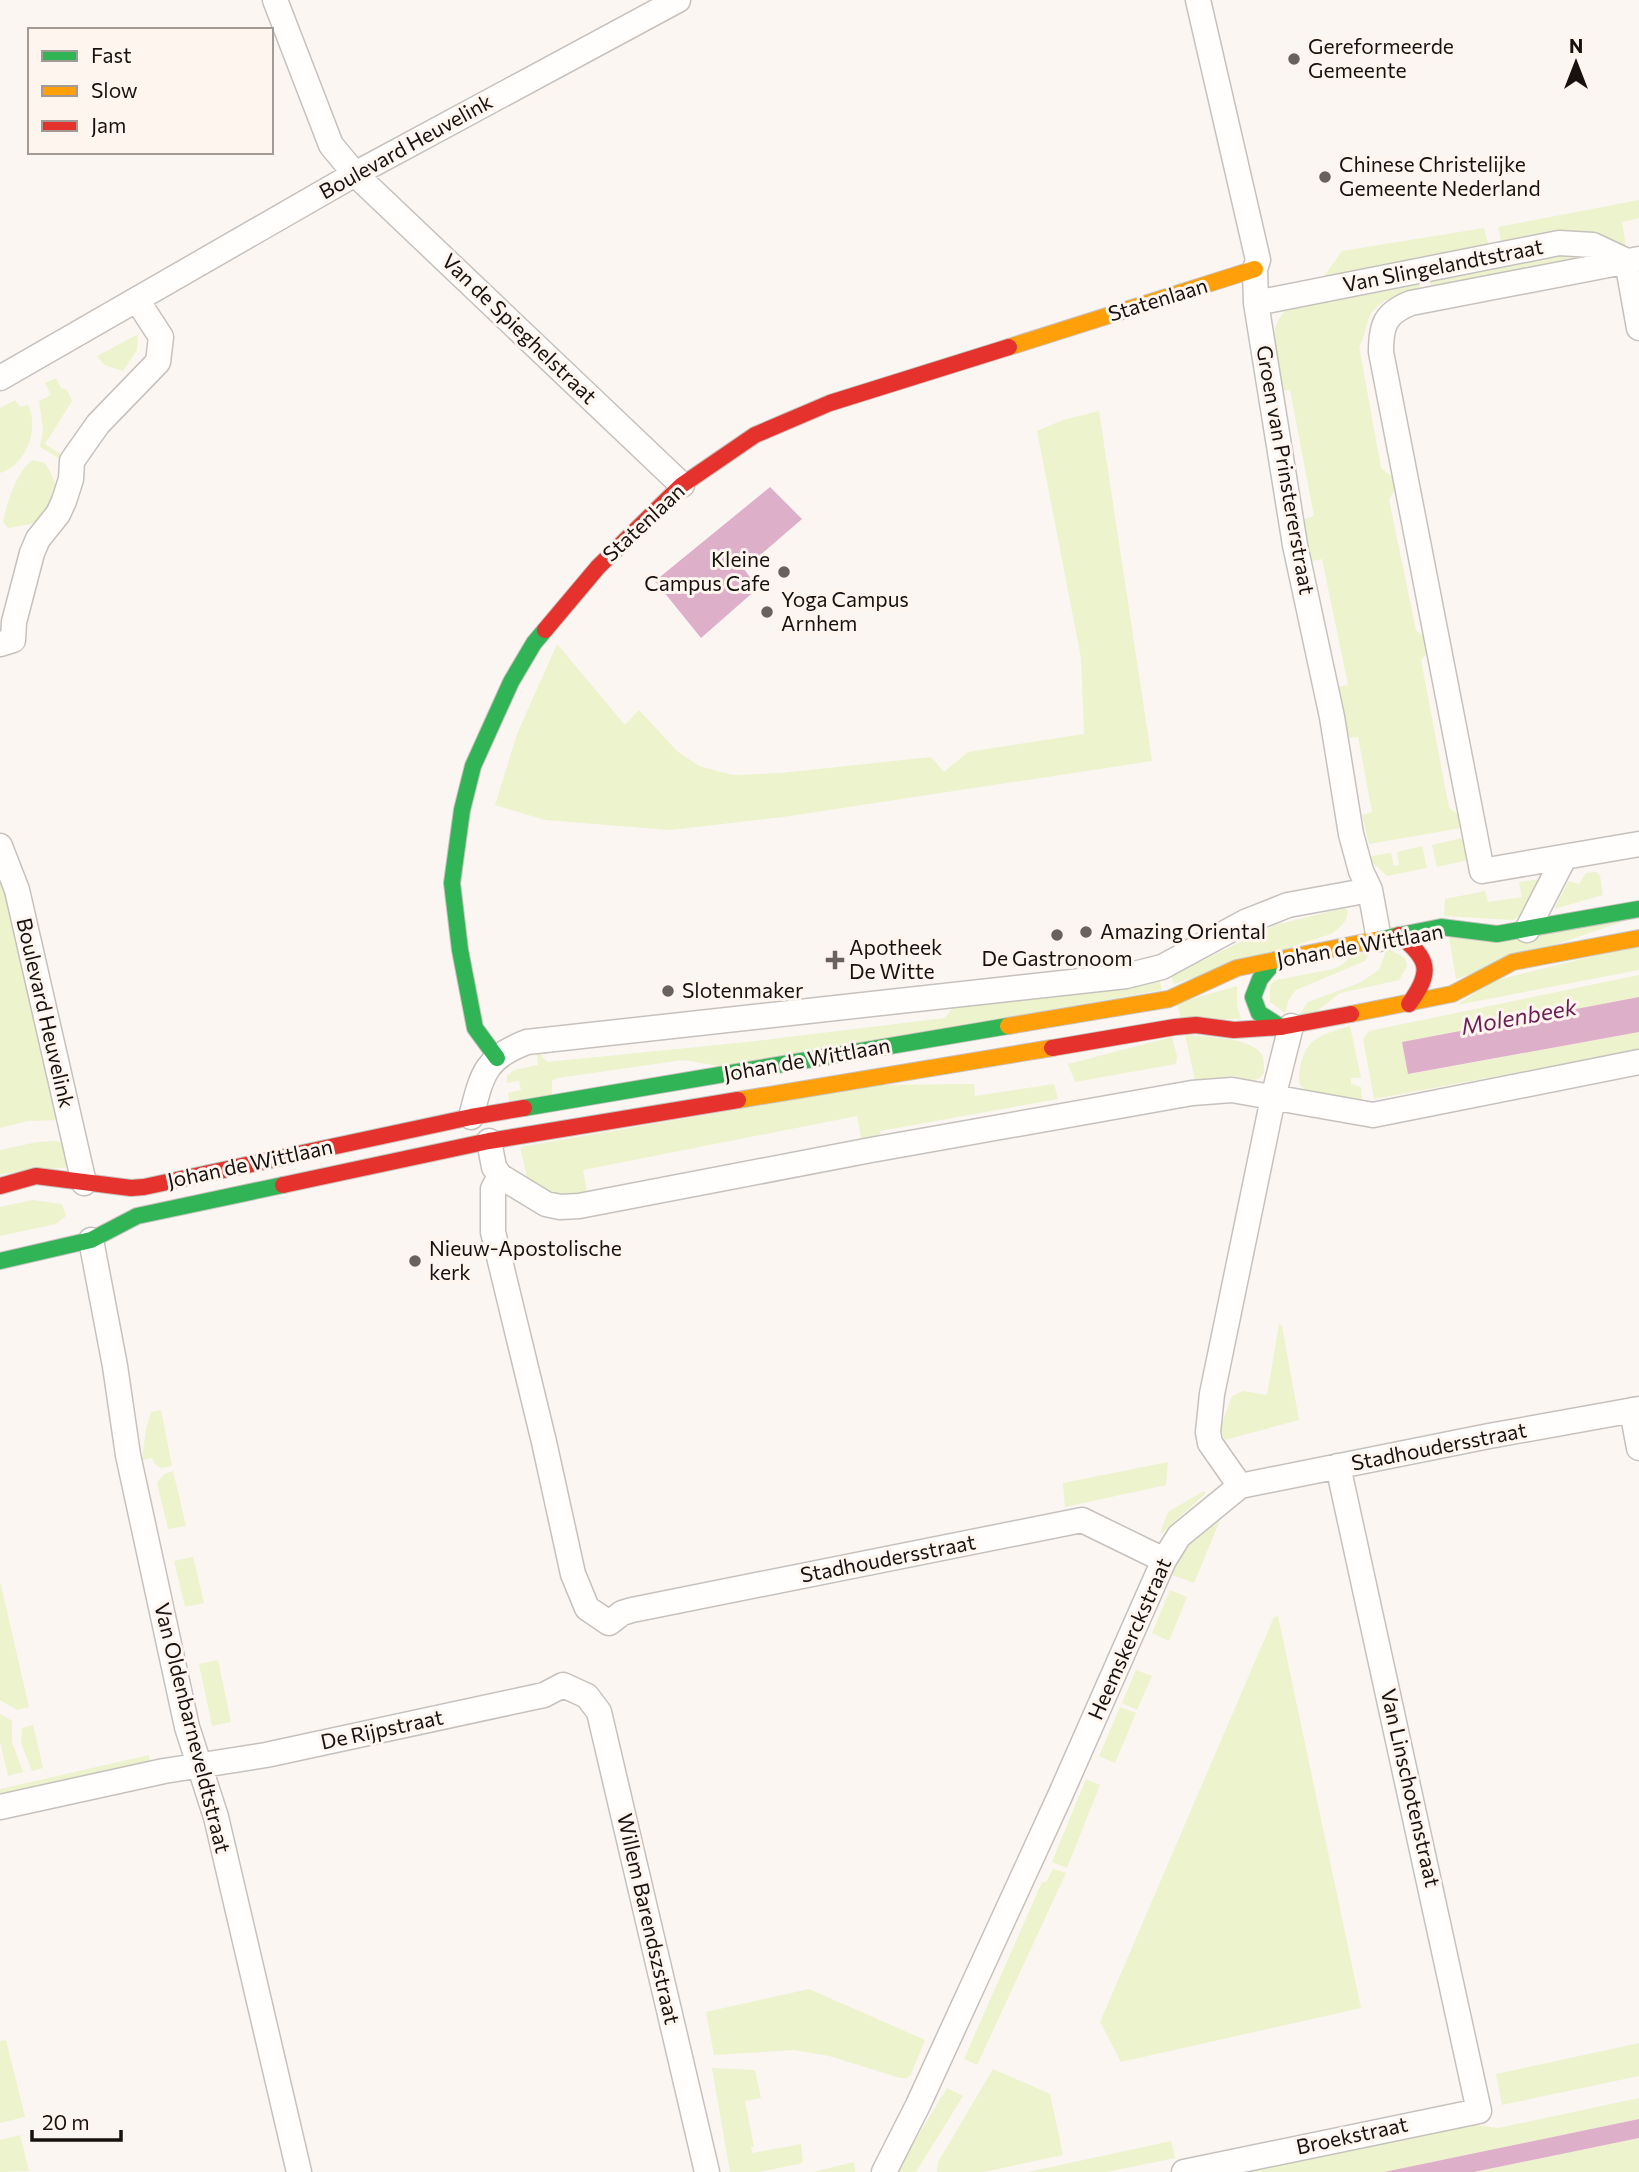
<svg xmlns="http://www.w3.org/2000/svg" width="1639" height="2172" font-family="Commissioner,sans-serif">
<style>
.green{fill:#ecf3cd}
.water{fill:#deafc9}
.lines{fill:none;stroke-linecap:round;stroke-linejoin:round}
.street-casing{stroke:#c7c1bd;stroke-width:27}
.fast-casing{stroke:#c7c1bd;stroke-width:18}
.slow-casing{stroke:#c7c1bd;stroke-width:18}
.jam-casing{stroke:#c7c1bd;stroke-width:18}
.street{stroke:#fffefd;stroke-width:24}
.fast{stroke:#30b455;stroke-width:16}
.slow{stroke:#ff9f0a;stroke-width:16}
.jam{stroke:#e5322d;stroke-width:16}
.poi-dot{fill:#67625e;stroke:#fff5ef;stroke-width:2.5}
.labels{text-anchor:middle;stroke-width:6;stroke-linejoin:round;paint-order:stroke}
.poi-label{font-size:21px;fill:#17120f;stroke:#fff5ef;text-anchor:start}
.street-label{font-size:21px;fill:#17120f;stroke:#fff5ef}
.water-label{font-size:23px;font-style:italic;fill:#6a1e53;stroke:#fff5ef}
</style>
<rect width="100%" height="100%" fill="#fcf6f2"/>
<path class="green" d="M 1639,200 L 1639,218 L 1622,222 L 1627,254 L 1502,246 L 1498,227 Z
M 1484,228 L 1489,248 L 1319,283 L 1342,251 Z
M 1580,252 L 1591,259 L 1431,289 L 1430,279 L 1560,254 Z
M 1418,281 L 1421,292 C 1400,295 1377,297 1368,320 C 1365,329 1365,337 1359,346 L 1381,468 L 1394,478 L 1395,489 L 1389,500 L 1416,630 L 1426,639 L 1428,652 L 1421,660 L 1449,808 L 1459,815 L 1461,828 L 1369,844 L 1362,815 L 1372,812 L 1358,737 L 1347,738 L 1337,687 L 1348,685 L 1322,559 L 1312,561 L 1304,519 L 1314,516 L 1290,390 L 1279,391 C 1276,364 1265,332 1285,311 Z
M 138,334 L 137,350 L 123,371 L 104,365 L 97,356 Z
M 56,378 L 61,388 L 67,390 L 72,401 L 45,444 L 67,458 L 65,462 L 40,447 L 43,430 L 39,401 L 51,395 L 45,383 Z
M 15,400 L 20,407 L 28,405 C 40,428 26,466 0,473 L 0,408 Z
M 1099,411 L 1152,761 L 783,817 L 670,830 L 545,820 L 495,805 L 517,734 L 557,644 L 625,725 L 639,710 L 677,751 L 699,766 L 733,775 L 781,773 L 931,757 L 944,772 L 968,752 L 1084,734 L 1081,658 L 1037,431 L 1063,420 Z
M 32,460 L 45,463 C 63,491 55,495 41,522 L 8,528 L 3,522 C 7,502 16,473 32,460 Z
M 1463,838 L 1468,860 L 1437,867 L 1432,845 Z
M 1422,846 L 1427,868 L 1387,876 L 1372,862 L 1371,856 L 1391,853 L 1394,866 L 1399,865 L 1397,852 Z
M 1596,872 L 1600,876 L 1603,895 L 1554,909 L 1569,881 L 1579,884 L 1586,873 Z
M 1548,878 L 1525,913 L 1513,920 L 1444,916 L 1445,899 L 1485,891 L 1488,902 L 1522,897 L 1519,882 Z
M 2,879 L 59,1120 L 28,1121 L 0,1128 L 0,880 Z
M 1340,909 L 1347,909 C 1350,920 1339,928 1331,934 L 1174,984 L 1171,976 L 1275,925 Z
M 1639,916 L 1456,979 L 1449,937 Z
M 1639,945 L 1639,970 L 1457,1005 L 1492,981 Z
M 1387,948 L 1405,958 L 1407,966 L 1399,980 L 1340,993 L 1316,1012 L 1299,1015 L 1308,1002 L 1359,983 L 1379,970 Z
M 1371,949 L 1365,961 L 1296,990 L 1289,999 L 1285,1013 L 1270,1002 L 1270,985 L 1276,980 L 1333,969 L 1343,964 L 1351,956 Z
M 1639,975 L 1639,997 L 1402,1042 L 1409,1074 L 1639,1032 L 1639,1050 L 1374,1099 L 1363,1039 L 1369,1031 Z
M 1160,981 L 1162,990 L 725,1067 L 683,1060 L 558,1078 L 552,1081 L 552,1095 L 509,1101 L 508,1093 L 521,1090 L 519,1081 L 507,1083 L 507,1076 L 514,1070 L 538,1065 L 537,1054 L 539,1053 L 547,1062 L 747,1042 L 945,1018 L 954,1006 L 1085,992 Z
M 1237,986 L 1237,1005 L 1241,1019 L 1181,1019 L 1177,1003 Z
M 1350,1026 L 1361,1078 L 1351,1078 L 1351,1084 L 1361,1087 L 1362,1099 C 1347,1097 1315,1097 1303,1088 C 1297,1083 1299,1075 1300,1068 C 1306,1036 1323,1035 1350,1026 Z
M 1185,1035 C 1202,1036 1256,1037 1263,1057 C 1264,1061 1264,1068 1264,1073 L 1259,1079 L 1249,1080 L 1233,1076 L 1195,1080 Z
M 1172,1037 L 1177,1056 L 1176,1064 L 1075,1082 L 1068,1064 Z
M 974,1084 L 975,1096 L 1054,1084 L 1058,1099 L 880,1131 L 881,1140 L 862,1143 L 857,1116 L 583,1170 L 588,1197 L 567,1198 L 528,1182 L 520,1147 L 878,1085 Z
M 55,1141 L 65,1143 L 69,1167 L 0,1174 L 0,1150 L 37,1142 Z
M 32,1200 L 62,1204 L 66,1216 L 56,1224 L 0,1236 L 0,1207 Z
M 1279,1324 L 1282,1326 L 1299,1420 L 1225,1440 L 1220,1428 L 1232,1396 L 1243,1391 L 1267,1395 Z
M 161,1410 L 172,1466 L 160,1468 L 155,1464 L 152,1458 L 142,1460 L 146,1429 L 151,1412 Z
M 1168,1462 L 1166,1485 L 1065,1507 L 1063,1483 Z
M 173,1471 L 186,1526 L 168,1529 L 157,1483 L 164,1474 Z
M 1204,1491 L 1206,1493 L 1162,1533 L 1160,1533 L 1168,1512 Z
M 1225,1508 L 1194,1583 L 1169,1574 L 1177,1554 Z
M 193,1557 L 204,1603 L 185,1607 L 174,1561 Z
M 0,1581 L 29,1707 L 17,1710 L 0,1700 Z
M 1170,1590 L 1187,1597 L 1169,1641 L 1152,1633 Z
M 1278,1616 L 1361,2008 L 1121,2062 L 1100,2022 L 1274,1617 Z
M 218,1660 L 231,1722 L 212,1726 L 199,1664 Z
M 1136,1670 L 1152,1676 L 1137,1710 L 1122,1703 Z
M 1120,1707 L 1136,1713 L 1115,1763 L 1099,1756 Z
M 0,1714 L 12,1721 L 12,1742 L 23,1772 L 8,1776 L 0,1742 Z
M 33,1725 L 43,1768 L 32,1771 L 21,1743 L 22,1728 Z
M 149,1755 L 150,1765 L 0,1799 L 0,1789 Z
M 1086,1779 L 1100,1785 L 1067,1868 L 1052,1862 Z
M 1053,1869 L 1066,1873 L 977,2065 L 964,2059 L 1042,1882 L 1046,1882 Z
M 809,1989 L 925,2040 L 911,2074 L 907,2078 L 900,2078 L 829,2056 L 794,2050 L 714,2055 L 706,2012 Z
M 6,2040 L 25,2117 L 0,2123 L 0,2041 Z
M 1639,2043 L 1639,2076 L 1502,2105 L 1496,2074 Z
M 712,2068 L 755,2070 L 761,2098 L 745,2101 L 754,2147 L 751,2147 L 752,2153 L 801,2144 L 803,2163 L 759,2172 L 730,2172 Z
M 993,2069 L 1050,2094 L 1063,2155 L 984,2172 L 937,2172 L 938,2162 Z
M 947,2088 L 963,2096 L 916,2172 L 889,2172 L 898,2149 L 914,2142 Z
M 1639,2098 L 1639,2119 L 1384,2172 L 1234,2172 L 1462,2123 L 1498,2128 Z
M 20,2135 L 29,2171 L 0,2172 L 0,2140 Z
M 1639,2138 L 1639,2172 L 1474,2172 Z
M 1171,2141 L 1175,2158 L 1107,2172 L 1028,2172 Z
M 854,2162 L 855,2172 L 813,2172 Z"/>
<path class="water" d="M 770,487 L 802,519 L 744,569 L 758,588 L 701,638 L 655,581 Z
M 1639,997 L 1639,1032 L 1408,1074 L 1402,1042 Z
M 1639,2119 L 1639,2138 L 1474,2172 L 1384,2172 Z"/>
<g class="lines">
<g class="street-casing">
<path id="street" d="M 275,0 L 331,145 L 355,174 L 682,485
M 1198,0 L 1258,260 L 1255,269 L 1256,303 L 1295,545 L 1332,717 L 1351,834 L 1361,871 L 1370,890 L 1379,939
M 1639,259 L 1411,303 C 1385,313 1381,325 1381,352 L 1482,871 L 1639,844
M 1627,261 L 1639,328
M 1256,303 L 1559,243 L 1593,245 L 1627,261
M 0,378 L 355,174 L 678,0
M 0,644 L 13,640 L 14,622 L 32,553 L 38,539 L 58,514 L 64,501 L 71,479 L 72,461 L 98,424 L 158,362 L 161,337 L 137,300
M 0,846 L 17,890 L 84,1183
M 1527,930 L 1564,858
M 471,1117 C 482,1075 484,1058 527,1042 L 1126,976 L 1162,967 L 1245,922 L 1288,905 L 1370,890
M 489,1141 L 494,1167 L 500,1176 L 546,1204 L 560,1207 L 579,1206 L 871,1150 L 1192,1093 L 1232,1090 L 1373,1115 L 1639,1062
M 500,1176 L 493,1189 L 493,1232 L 544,1442 L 573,1574 L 587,1608 L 609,1623 L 622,1613 L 632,1610 L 1082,1520 L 1164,1560
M 91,1240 L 115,1366 L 128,1455 L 187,1727 L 216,1817 L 299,2172
M 1632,1410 L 1639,1448
M 1240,1486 L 1210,1443 L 1208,1432 L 1212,1394 L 1273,1098 L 1291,1026
M 0,1807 L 164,1771 L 266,1755 L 544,1695 L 563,1685 L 587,1696 L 599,1712 L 707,2172
M 884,2172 L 918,2105 L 1059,1798 L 1164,1560 L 1179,1536 L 1240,1486 L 1489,1436 L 1639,1409
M 1184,2172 L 1479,2111 L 1338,1466"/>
</g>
<g class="fast-casing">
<path id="fast" d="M 1380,939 L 1441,927 L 1497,934 L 1639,909
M 1276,960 L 1260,979 L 1253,997 L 1259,1013 L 1281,1027
M 497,1058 L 475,1028 L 460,950 L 452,883 L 462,810 L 473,766 L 511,682 L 534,643 L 545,630
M 524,1108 L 1008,1026
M 0,1261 L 91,1240 L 137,1216 L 283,1185"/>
</g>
<g class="slow-casing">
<path id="slow" d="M 1009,347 L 1255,269
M 1351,1014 L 1452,994 L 1513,962 L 1639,938
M 1008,1026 L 1169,999 L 1237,968 L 1380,939
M 738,1100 L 1052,1048"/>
</g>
<g class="jam-casing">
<path id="jam" d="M 545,630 L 598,567 L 682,485 L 755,435 L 830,403 L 1009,347
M 1399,935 C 1429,959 1433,971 1409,1004
M 1052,1048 L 1175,1027 L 1196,1025 L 1234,1030 L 1281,1027 L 1351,1014
M 283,1185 L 489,1141 L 738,1100
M 0,1186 L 36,1176 L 131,1188 L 144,1187 L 471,1117 L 524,1108"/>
</g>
<use href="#street" class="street"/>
<use href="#fast" class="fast"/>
<use href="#slow" class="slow"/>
<use href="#jam" class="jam"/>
</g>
<g class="poi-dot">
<circle cx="1294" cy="59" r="7"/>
<circle cx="1325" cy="177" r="7"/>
<circle cx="784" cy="572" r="7"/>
<circle cx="767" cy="612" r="7"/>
<circle cx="1086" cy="932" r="7"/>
<circle cx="1057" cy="935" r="7"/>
<path d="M831.5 949.5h7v7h7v7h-7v7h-7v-7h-7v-7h7z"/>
<circle cx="668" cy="991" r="7"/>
<circle cx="415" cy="1261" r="7"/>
</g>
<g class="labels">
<g class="poi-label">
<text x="1308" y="54">Gereformeerde<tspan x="1308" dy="24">Gemeente</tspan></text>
<text x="1339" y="172">Chinese Christelijke<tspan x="1339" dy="24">Gemeente Nederland</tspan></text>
<text x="770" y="567" text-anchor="end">Kleine<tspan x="770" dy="24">Campus Cafe</tspan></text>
<text x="781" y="607">Yoga Campus<tspan x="781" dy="24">Arnhem</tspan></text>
<text x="1100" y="939">Amazing Oriental</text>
<text x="849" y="955">Apotheek<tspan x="849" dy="24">De Witte</tspan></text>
<text x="1057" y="966" text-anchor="middle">De Gastronoom</text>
<text x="682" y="998">Slotenmaker</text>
<text x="429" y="1256">Nieuw-Apostolische<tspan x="429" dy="24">kerk</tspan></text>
</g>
<g class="street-label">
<text transform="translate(406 147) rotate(-29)" y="7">Boulevard Heuvelink</text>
<text transform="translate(1443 266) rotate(-11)" y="7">Van Slingelandtstraat</text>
<text transform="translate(1158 300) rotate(-17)" y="7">Statenlaan</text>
<text transform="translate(519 329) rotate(44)" y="7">Van de Spieghelstraat</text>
<text transform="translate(1285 470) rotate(80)" y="7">Groen van Prinstererstraat</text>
<text transform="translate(644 523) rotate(-43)" y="7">Statenlaan</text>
<text transform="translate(1360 946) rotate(-10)" y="7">Johan de Wittlaan</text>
<text transform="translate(45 1013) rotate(77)" y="7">Boulevard Heuvelink</text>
<text transform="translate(807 1060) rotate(-10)" y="7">Johan de Wittlaan</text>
<text transform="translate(250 1164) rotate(-12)" y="7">Johan de Wittlaan</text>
<text transform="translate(1439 1447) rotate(-11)" y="7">Stadhoudersstraat</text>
<text transform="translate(888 1559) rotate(-11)" y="7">Stadhoudersstraat</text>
<text transform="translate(1130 1639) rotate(-66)" y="7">Heemskerckstraat</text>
<text transform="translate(192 1728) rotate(76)" y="7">Van Oldenbarneveldtstraat</text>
<text transform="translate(382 1730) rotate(-12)" y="7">De Rijpstraat</text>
<text transform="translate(1410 1788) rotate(77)" y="7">Van Linschotenstraat</text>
<text transform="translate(648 1919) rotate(77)" y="7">Willem Barendszstraat</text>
<text transform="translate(1352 2136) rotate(-12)" y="7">Broekstraat</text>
</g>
<g class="water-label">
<text transform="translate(1519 1017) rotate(-10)" y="8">Molenbeek</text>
</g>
</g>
<rect x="28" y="28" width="245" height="126" fill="#fff5ef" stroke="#a29a95" stroke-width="2"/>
<rect x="42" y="51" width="35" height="10" fill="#30b455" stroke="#a29a95" stroke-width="2"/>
<text x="91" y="63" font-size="21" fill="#17120f">Fast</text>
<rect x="42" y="86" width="35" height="10" fill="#ff9f0a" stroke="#a29a95" stroke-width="2"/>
<text x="91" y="98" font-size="21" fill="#17120f">Slow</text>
<rect x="42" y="121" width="35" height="10" fill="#e5322d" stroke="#a29a95" stroke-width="2"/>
<text x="91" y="133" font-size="21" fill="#17120f">Jam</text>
<g transform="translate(1576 63)" stroke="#fff5ef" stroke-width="5" paint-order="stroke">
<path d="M0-5L12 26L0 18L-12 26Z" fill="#17120f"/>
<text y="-10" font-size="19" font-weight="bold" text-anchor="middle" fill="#17120f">N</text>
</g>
<path d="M32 2130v10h89v-10" fill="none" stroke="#17120f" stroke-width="3.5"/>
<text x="42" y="2130" font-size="21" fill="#17120f" stroke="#fff5ef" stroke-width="5" paint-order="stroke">20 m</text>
</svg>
